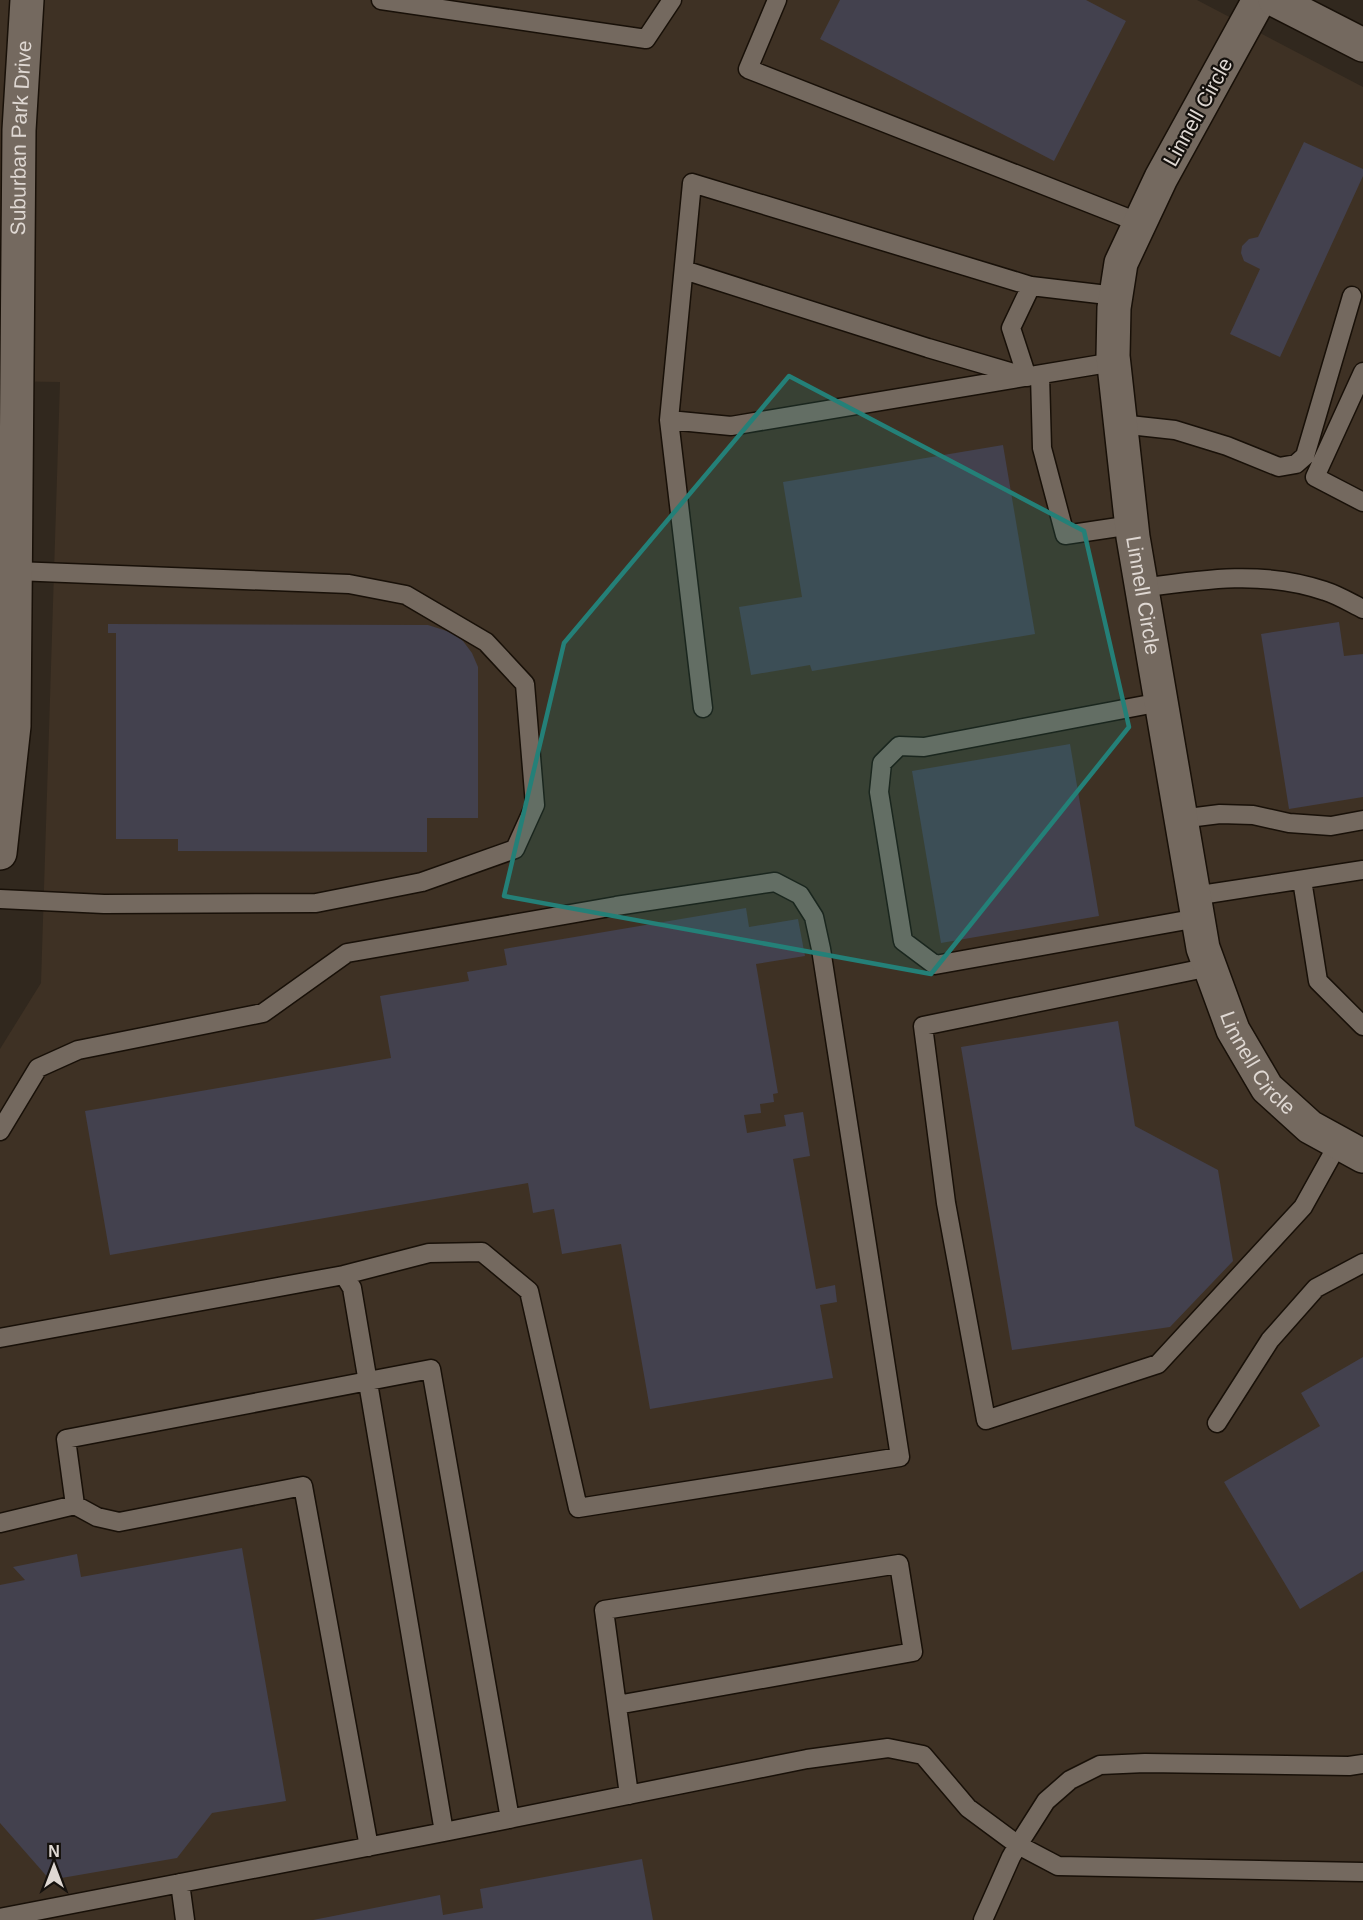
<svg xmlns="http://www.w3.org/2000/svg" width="1363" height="1920" font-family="Helvetica,sans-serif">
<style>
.commercial{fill:#3e3124}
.building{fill:#43414e}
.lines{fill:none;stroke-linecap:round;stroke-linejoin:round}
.service-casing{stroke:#181008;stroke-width:21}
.minor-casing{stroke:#181008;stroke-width:36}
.service{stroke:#74695f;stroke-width:18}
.minor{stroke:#74695f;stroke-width:33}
.marked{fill:#248078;fill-opacity:0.2;stroke:#248078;stroke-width:4.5;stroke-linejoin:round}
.labels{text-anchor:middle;stroke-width:4.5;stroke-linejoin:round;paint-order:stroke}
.street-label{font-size:21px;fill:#dfd8d3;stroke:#15110d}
</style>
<rect width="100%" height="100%" fill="#31281e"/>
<path class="commercial" d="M 0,0 L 1197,0 L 1363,87 L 1363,1920 L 0,1920 L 0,1049 L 41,983 L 60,382 L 0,381 Z"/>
<path class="building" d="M 840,0 L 1086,0 L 1126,21 L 1054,161 L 820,39 Z
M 1304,142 L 1363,169 L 1363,176 L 1280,357 L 1230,334 L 1260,269 L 1244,261 L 1241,253 L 1242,246 L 1249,239 L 1258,237 Z
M 1003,445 L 1035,634 L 812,671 L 810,665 L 751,675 L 739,607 L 802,597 L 783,482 Z
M 1339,622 L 1344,656 L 1363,654 L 1363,797 L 1289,809 L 1261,634 Z
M 108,624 L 428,625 L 453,633 L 463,641 L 472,653 L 478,667 L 478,818 L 427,818 L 427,852 L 178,851 L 178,839 L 116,839 L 116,633 L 108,633 Z
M 1070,744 L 1099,916 L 941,943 L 912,771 Z
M 746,908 L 749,927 L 798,919 L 805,956 L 756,964 L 778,1093 L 773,1094 L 774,1102 L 760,1104 L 761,1113 L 744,1115 L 747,1133 L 786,1126 L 784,1115 L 803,1112 L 810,1156 L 793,1159 L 816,1289 L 835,1285 L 837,1302 L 820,1305 L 833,1378 L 650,1409 L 621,1244 L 562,1254 L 554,1209 L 533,1213 L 528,1183 L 110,1255 L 85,1111 L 391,1058 L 380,996 L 469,981 L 467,972 L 507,965 L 504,949 Z
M 1118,1021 L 1135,1126 L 1218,1170 L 1233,1261 L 1170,1327 L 1012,1350 L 961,1047 Z
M 1363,1357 L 1363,1571 L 1300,1609 L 1224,1482 L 1320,1426 L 1301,1393 Z
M 242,1548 L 286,1801 L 212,1813 L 177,1858 L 50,1880 L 0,1823 L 0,1585 L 25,1580 L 13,1567 L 77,1554 L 81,1577 Z
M 642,1859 L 653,1920 L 313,1920 L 440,1895 L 443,1915 L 483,1908 L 480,1889 Z"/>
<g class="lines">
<g class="service-casing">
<path id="service" d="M 381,0 L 646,39 L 672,0
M 777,0 L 748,69 L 1140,223
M 684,270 L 928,348 L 1027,377 L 1011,328 L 1031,286
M 1114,362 L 731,426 L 669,420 L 692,183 L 1031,286 L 1116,296
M 1363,372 L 1315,477 L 1363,502
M 1040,375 L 1042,448 L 1065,535 L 1132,525
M 669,420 L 703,708
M 1120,424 L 1175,430 L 1227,446 L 1279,467 L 1296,464 L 1305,456 L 1352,296
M 1142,588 C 1204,579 1264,570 1325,591 C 1338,595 1351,603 1363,609
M 1161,702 L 924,747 L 899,746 L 882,763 L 879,792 L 903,941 L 935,965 L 1198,918
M 1180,819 L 1220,814 L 1253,815 L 1289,823 L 1331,826 L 1363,820
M 1302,880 L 1318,981 L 1363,1026
M 1194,896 L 1363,870
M 0,899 L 104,904 L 316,903 L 422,882 L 515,849 L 535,805 L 525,684 L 486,642 L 406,595 L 349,584 L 15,571
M 1210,967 L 923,1026 L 946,1203 L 986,1420 L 1158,1364 L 1303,1207 L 1338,1144
M 0,1131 L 38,1068 L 78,1050 L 263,1013 L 347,953 L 616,906 L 775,882 L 800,895 L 814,917 L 821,949 L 900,1457 L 578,1508 L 529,1291 L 482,1252 L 429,1253 L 344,1275
M 0,1338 L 344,1275 L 352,1288 L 444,1832 L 807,1759 L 888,1748 L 923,1755 L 968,1808 L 1018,1845 L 1046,1801 L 1070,1780 L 1100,1765 L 1145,1763 L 1349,1766 L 1363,1764
M 1217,1423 L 1270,1340 L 1316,1288 L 1363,1263
M 75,1505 L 97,1517 L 119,1522 L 303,1486 L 369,1847
M 0,1523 L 75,1505 L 66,1439 L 431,1369 L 510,1819
M 617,1705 L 913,1652 L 899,1564 L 604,1610 L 629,1795
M 180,1883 L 185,1920
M 0,1918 L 444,1832
M 983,1920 L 1011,1857 L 1018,1845 L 1058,1866 L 1363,1872"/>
</g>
<g class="minor-casing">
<g id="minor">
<path id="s1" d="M 1259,0 L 1161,178 L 1121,263 L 1114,308 L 1113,356 L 1133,537 L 1203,948 L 1233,1030 L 1267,1088 L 1310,1127 L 1363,1156"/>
<path d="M 1275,0 L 1363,45"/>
<path id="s2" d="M 0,853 L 14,726 L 19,130 L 27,0"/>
</g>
</g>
<use href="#service" class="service"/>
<use href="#minor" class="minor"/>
</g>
<path class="marked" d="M 789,376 L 1084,531 L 1129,727 L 931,974 L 504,896 L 564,643 Z"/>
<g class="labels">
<g class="street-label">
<text transform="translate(1198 112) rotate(-61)" y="7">Linnell Circle</text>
<text dy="7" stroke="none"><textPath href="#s2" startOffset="716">Suburban Park Drive</textPath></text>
<text dy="7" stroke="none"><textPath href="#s1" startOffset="632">Linnell Circle</textPath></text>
<text dy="7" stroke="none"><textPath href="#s1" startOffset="1118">Linnell Circle</textPath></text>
</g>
</g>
<g transform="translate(54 1866)" stroke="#15110d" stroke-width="4.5" paint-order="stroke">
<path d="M0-4.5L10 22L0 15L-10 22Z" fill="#dfd8d3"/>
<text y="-9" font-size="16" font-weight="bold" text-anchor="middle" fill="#dfd8d3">N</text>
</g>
</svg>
